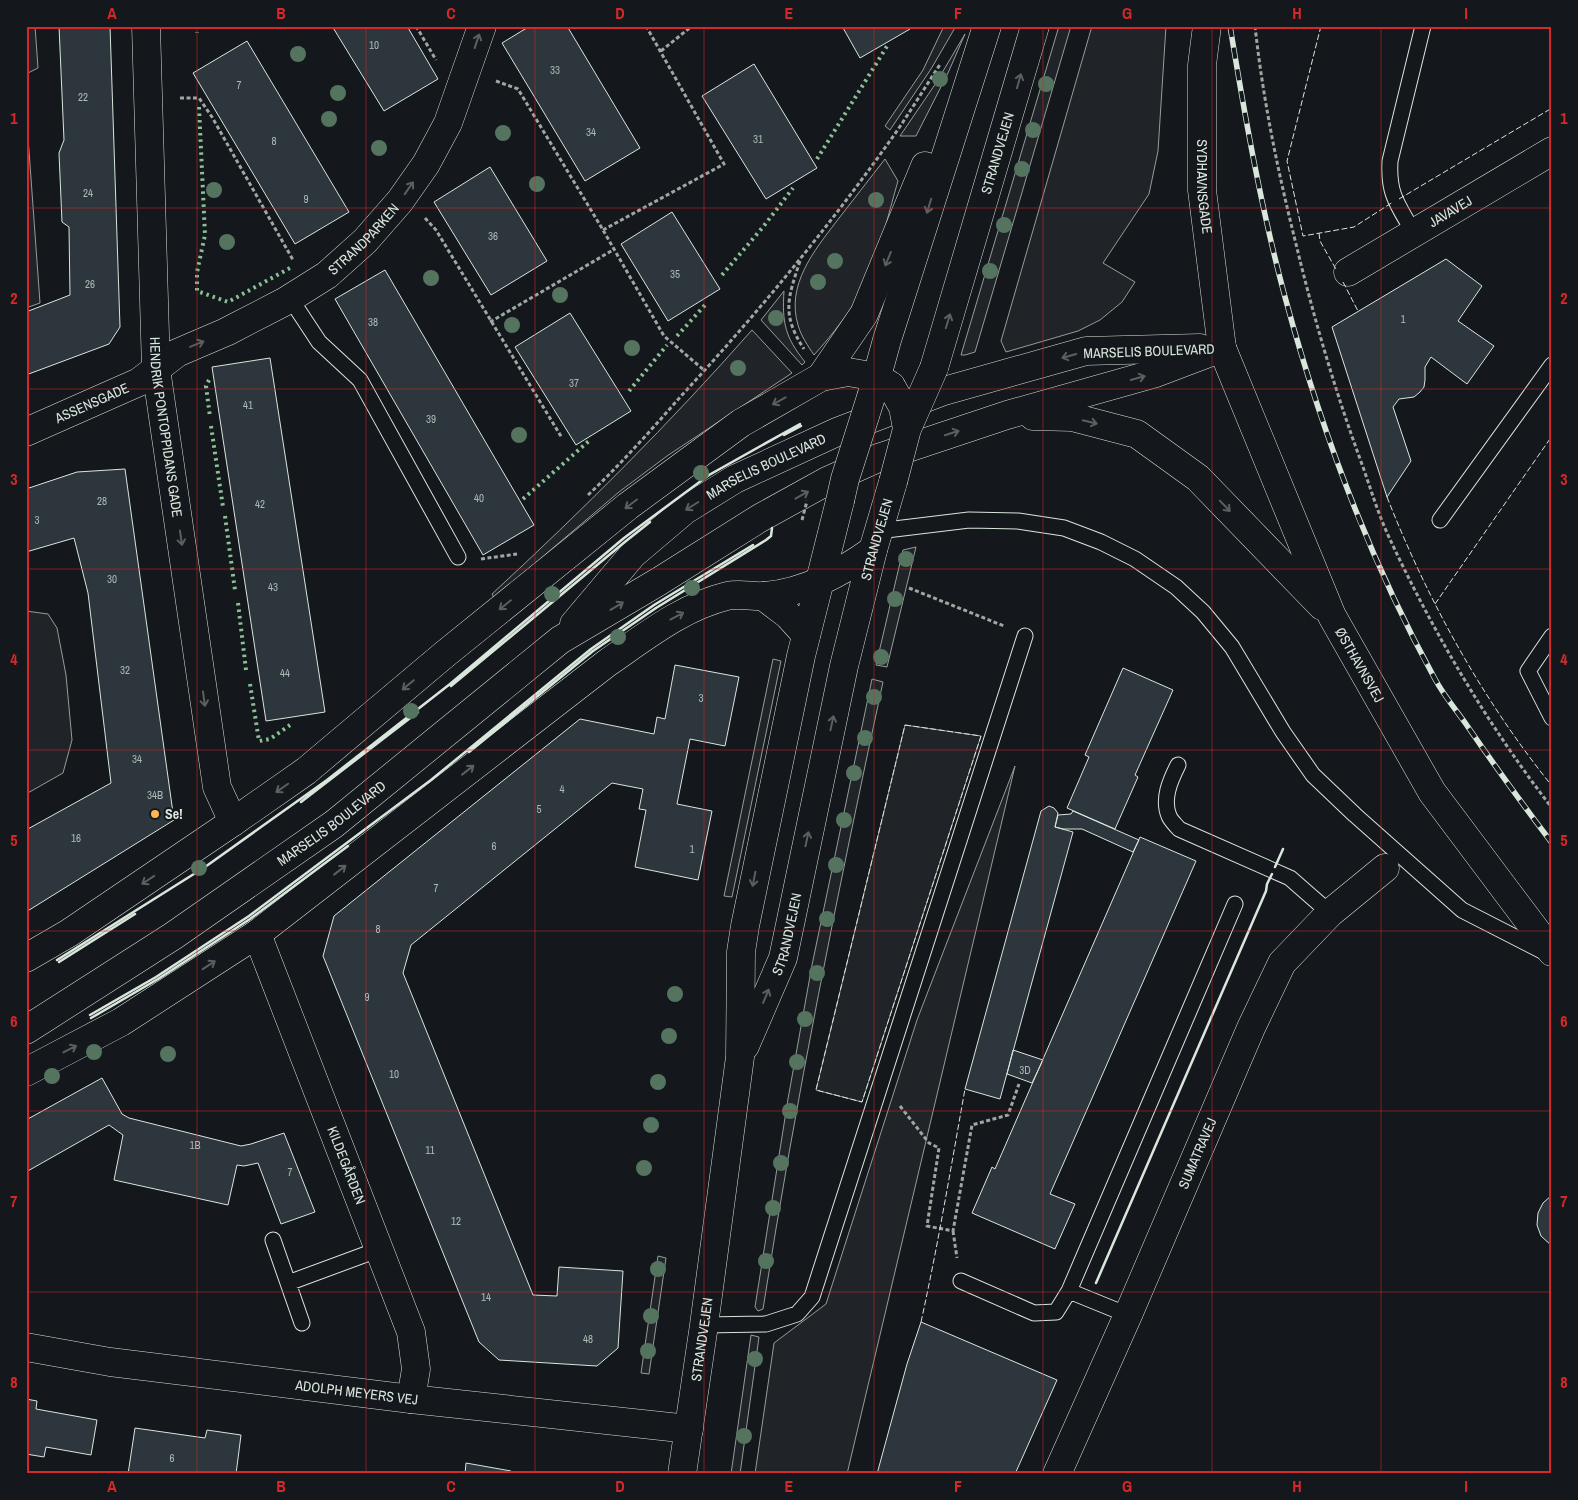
<svg xmlns="http://www.w3.org/2000/svg" width="1578" height="1500" font-family="'Archivo Narrow',sans-serif">
<style>
.green{fill:#202428;stroke:#939e99}
.building{fill:#2c363c;stroke:#d8e6dc}
.lines{fill:none;stroke-linecap:round;stroke-linejoin:round}
.lane-casing{stroke:#d8e6dc;stroke-width:17}
.street-casing{stroke:#d8e6dc;stroke-width:29}
.secondary-casing{stroke:#d8e6dc;stroke-width:29}
.path{stroke:#9da8a2;stroke-width:3;stroke-dasharray:4 2.5;stroke-linecap:butt}
.lane{stroke:#14181c;stroke-width:15}
.street{stroke:#14181c;stroke-width:28}
.secondary{stroke:#14181c;stroke-width:28}
.rail-casing{stroke:#d8e6dc;stroke-width:5.5}
.rail{stroke:#14181c;stroke-width:4;stroke-dasharray:11;stroke-linecap:butt}
.secondary-bridge-casing{stroke:#d8e6dc;stroke-width:29;stroke-linecap:butt}
.path-bridge{stroke:#9da8a2;stroke-width:3;stroke-dasharray:4 2.5;stroke-linecap:butt}
.secondary-bridge{stroke:#14181c;stroke-width:28}
.hedge{stroke:#8ac095;stroke-width:4;stroke-dasharray:2.5 4;stroke-linecap:butt}
.fence{stroke:#d8e6dc;stroke-width:1;stroke-dasharray:6 2.5;stroke-linecap:butt}
.wall{stroke:#d8e6dc;stroke-width:2.5}
.tree{fill:#55745f}
.oneway{stroke:#59605f}
.grid{fill:none;stroke:#d62828;stroke-width:1;stroke-opacity:0.55}
.poi-dot{fill:#ffb74d;stroke:#14181c;stroke-width:2}
.labels{text-anchor:middle;stroke-width:4;stroke-linejoin:round;paint-order:stroke}
.number-label{font-size:11px;fill:#adbab4}
.street-label{font-size:14px;fill:#d8e6dc;stroke:#14181c}
.poi-label{font-size:14px;font-weight:bold;fill:#d8e6dc;stroke:#14181c;text-anchor:start}
.neatline{fill:none;stroke:#d62828;stroke-width:2}
.grid-label{font-size:16px;text-anchor:middle;font-weight:bold;fill:#d62828}
</style>
<rect width="100%" height="100%" fill="#14181c"/>
<path class="green" d="M 26,26 L 35,26 L 38,68 L 26,74 Z
M 944,26 L 956,26 L 931,69 L 890,130 L 885,126 L 923,70 Z
M 1059,26 L 1071,26 L 975,352 L 965,355 L 961,355 Z
M 1092,26 L 1166,26 L 1158,151 L 1149,194 L 1103,263 L 1135,282 L 1122,302 L 1100,320 L 1078,331 L 1006,352 L 1001,341 Z
M 965,34 L 948,73 L 916,136 L 900,136 L 936,83 Z
M 26,109 L 40,303 L 26,308 Z
M 885,159 L 898,181 C 888,215 880,252 865,284 C 852,310 833,334 814,355 C 808,346 801,336 798,325 C 786,285 814,251 836,222 C 852,201 869,180 885,159 Z
M 784,291 C 782,323 785,337 805,362 L 802,365 L 761,320 Z
M 752,330 L 792,373 L 667,456 L 619,492 L 494,598 L 492,594 C 583,510 670,423 752,330 Z
M 916,547 L 887,667 L 876,665 L 903,550 Z
M 26,611 L 48,614 L 57,628 L 66,675 L 72,740 L 63,773 L 26,794 Z
M 773,659 L 781,661 L 732,897 L 724,896 Z
M 872,679 L 883,682 C 838,890 796,1098 763,1309 L 758,1311 L 755,1307 L 788,1099 L 812,965 Z
M 905,725 L 981,736 L 862,1102 L 816,1090 Z
M 1015,766 L 847,1474 L 755,1474 L 774,1343 L 826,1304 L 917,1020 Z
M 658,1256 L 666,1258 L 649,1374 L 641,1373 Z
M 751,1335 L 759,1337 L 740,1474 L 731,1474 Z"/>
<path class="building" d="M 59,26 L 110,26 L 120,327 L 109,344 L 26,375 L 26,312 L 70,295 L 69,227 L 62,222 L 59,153 L 64,140 Z
M 332,26 L 407,26 L 438,79 L 384,111 Z
M 530,26 L 567,26 L 640,148 L 585,181 L 502,43 Z
M 842,26 L 908,26 L 910,29 L 860,58 Z
M 247,41 L 349,212 L 295,244 L 193,73 Z
M 754,64 L 817,168 L 766,199 L 702,96 Z
M 490,167 L 547,261 L 491,295 L 434,202 Z
M 672,212 L 720,289 L 668,321 L 621,244 Z
M 1446,259 L 1482,286 L 1458,321 L 1494,346 L 1467,384 L 1431,357 L 1425,367 L 1425,380 L 1424,387 L 1420,392 L 1414,397 L 1399,399 L 1393,407 L 1411,461 L 1387,497 L 1332,327 Z
M 385,270 L 534,525 L 483,555 L 335,299 Z
M 570,313 L 631,411 L 576,445 L 515,347 Z
M 270,358 L 325,712 L 266,721 L 212,367 Z
M 125,469 L 174,820 L 26,912 L 26,830 L 111,783 L 88,593 L 74,538 L 26,552 L 26,489 L 77,472 Z
M 675,665 L 739,677 L 725,746 L 690,739 L 677,804 L 712,811 L 698,880 L 635,867 L 646,810 L 639,809 L 643,789 L 612,783 L 411,945 L 403,973 L 533,1295 L 557,1296 L 559,1267 L 623,1271 L 618,1348 L 597,1366 L 499,1360 L 479,1342 L 323,956 L 334,916 L 580,719 L 654,734 L 657,717 L 665,719 Z
M 1123,668 L 1173,690 L 1135,775 L 1138,777 L 1115,829 L 1067,808 L 1089,757 L 1085,755 Z
M 1049,806 L 1054,808 L 1058,813 L 1055,827 L 1073,832 L 1000,1099 L 965,1089 L 1041,811 Z
M 1073,811 L 1139,840 L 1133,852 L 1082,829 L 1063,829 L 1055,827 L 1058,815 L 1071,814 Z
M 1140,837 L 1196,861 L 1050,1194 L 1075,1204 L 1055,1249 L 972,1213 L 992,1167 L 995,1169 Z
M 1013,1050 L 1043,1060 L 1032,1083 L 1007,1074 Z
M 102,1078 L 122,1114 L 129,1118 L 241,1146 L 251,1144 L 284,1133 L 315,1212 L 281,1224 L 258,1163 L 244,1166 L 237,1165 L 228,1205 L 114,1180 L 123,1135 L 109,1125 L 26,1172 L 26,1120 Z
M 1552,1195 L 1552,1246 L 1541,1236 L 1537,1225 L 1538,1213 L 1543,1203 Z
M 921,1322 L 1057,1380 L 1015,1474 L 877,1474 L 907,1364 Z
M 26,1399 L 37,1401 L 36,1409 L 97,1420 L 91,1455 L 46,1447 L 44,1457 L 26,1454 Z
M 135,1428 L 205,1438 L 207,1430 L 241,1435 L 236,1474 L 128,1474 Z
M 466,1463 L 511,1471 L 511,1474 L 465,1474 Z"/>
<g class="lines">
<g class="lane-casing">
<path id="lane" d="M 1414,233 C 1398,205 1388,195 1390,161 L 1423,26
M 290,298 L 319,342 L 360,380 L 458,557
M 1440,520 L 1552,365
M 878,531 L 969,520 L 1018,521 L 1064,528 L 1101,542 L 1135,559 L 1176,587 L 1203,612 L 1232,647 L 1283,732 L 1313,775 L 1355,815 L 1462,910 L 1548,954
M 1552,636 L 1528,671 L 1552,718
M 1178,765 C 1170,781 1162,799 1169,816 C 1171,821 1176,825 1179,829 L 1290,878 L 1330,913
M 273,1240 L 302,1323
M 961,1281 L 1034,1313 L 1056,1312 L 1069,1291 L 1235,904
M 288,1283 L 380,1249
M 1069,1291 L 1128,1315
M 704,1325 L 766,1324 L 797,1314 L 812,1297 L 1025,636"/>
</g>
<g class="street-casing">
<g id="street">
<path id="s1" d="M 146,26 L 156,369 L 217,787 L 233,822"/>
<path id="s2" d="M 1207,26 L 1202,65 L 1202,190 L 1222,348"/>
<path id="s3" d="M 1348,272 L 1552,151"/>
<path id="s4" d="M 26,432 L 139,382 L 177,353 L 226,332 L 284,302 L 327,275 L 365,241 L 400,201 L 426,164 L 448,123 L 482,26"/>
<path id="s5" d="M 257,934 L 411,1332 L 416,1369 L 411,1399"/>
<path id="s6" d="M 26,1347 L 110,1362 L 411,1399 L 689,1429"/>
<path id="s7" d="M 1057,1474 L 1128,1315 L 1251,1028 L 1282,963 L 1330,913 L 1385,868"/>
</g>
</g>
<g class="secondary-casing">
<g id="secondary">
<path id="s8" d="M 1222,348 L 1332,616 L 1432,792 L 1552,952"/>
<path id="s9" d="M 934,368 L 1035,26"/>
<path d="M 821,377 L 864,314 L 925,166"/>
<path d="M 872,394 L 887,340 L 987,26"/>
<path d="M 1033,416 L 1072,417 L 1137,434 L 1198,478 L 1322,606"/>
<path d="M 763,596 L 788,615 L 806,635"/>
<path id="s10" d="M 574,624 L 633,554 L 685,510 L 735,479 L 839,431 L 944,391 L 1086,351 L 1200,348"/>
<path d="M 26,958 L 69,933 L 233,822 L 306,771 L 445,654 L 628,506 L 741,423 L 821,377 L 848,372 L 877,377 L 891,386"/>
<path id="s11" d="M 26,1030 L 173,936 L 334,824 L 560,640 L 658,582 L 760,518 L 827,481 L 878,458 L 1007,415 L 1156,373 L 1222,348"/>
<path id="s12" d="M 745,1046 L 783,958 L 844,666 L 873,550 L 893,482"/>
<path d="M 26,1072 L 121,1022 L 257,934 L 607,663 C 645,637 682,607 727,596 C 740,593 752,597 765,596 C 806,592 841,573 873,550"/>
<path id="s13" d="M 682,1474 L 704,1325 L 740,1057 L 741,952 L 745,926 L 801,656 L 840,501"/>
</g>
</g>
<path class="path" d="M 416,26 L 436,60
M 1255,26 C 1263,100 1278,172 1296,244 C 1314,319 1336,394 1363,467 C 1371,490 1378,513 1388,535 C 1433,632 1487,724 1552,808
M 661,51 L 692,26
M 496,81 L 518,89 L 603,230 L 664,336 L 705,371
M 180,98 L 199,98 L 212,117 L 293,260
M 425,218 L 436,230 L 562,438
M 603,230 L 724,164 L 646,26
M 800,261 C 788,298 781,314 804,349
M 490,322 L 613,250
M 588,495 C 622,463 652,429 682,395 C 755,316 824,233 887,145 C 906,119 923,90 941,63
M 481,559 L 517,554
M 909,588 L 1004,626
M 900,1106 L 929,1143 L 939,1148 L 927,1226 L 953,1231 L 972,1125 L 1008,1115 L 1019,1084
M 953,1231 L 957,1258"/>
<use href="#lane" class="lane"/>
<use href="#street" class="street"/>
<use href="#secondary" class="secondary"/>
<g class="rail-casing">
<path id="rail" d="M 1230,26 C 1245,117 1261,208 1285,297 C 1321,430 1369,559 1435,679 C 1444,696 1457,711 1468,727 C 1495,766 1523,805 1552,843"/>
</g>
<use href="#rail" class="rail"/>
<g class="secondary-bridge-casing">
<path id="secondary-bridge" d="M 891,386 L 903,407 L 907,429
M 893,482 L 907,429 L 934,368
M 840,501 L 845,479 L 872,394"/>
</g>
<path class="path-bridge" d="M 802,520 L 807,501"/>
<use href="#secondary-bridge" class="secondary-bridge"/>
<path class="hedge" d="M 197,26 L 197,33
M 199,107 L 205,235 L 197,272 L 197,291 L 228,302 L 290,268
M 817,159 L 889,43
M 722,275 L 763,227 L 793,188
M 677,336 L 705,305
M 209,380 L 206,386 L 210,417
M 629,391 L 667,345
M 211,426 L 223,507
M 523,499 L 590,440
M 225,516 L 235,590
M 238,603 L 246,670
M 250,684 L 259,741 L 270,739 L 290,725"/>
<path class="fence" d="M 1321,26 L 1287,161 L 1303,236 L 1354,227 L 1393,202
M 1399,199 L 1552,108
M 1319,233 L 1320,241 L 1337,271
M 1343,282 L 1358,311
M 1387,497 C 1428,601 1482,699 1552,786
M 1435,604 L 1552,436
M 905,725 L 981,736 L 862,1102 L 816,1090 Z
M 921,1322 C 938,1245 951,1167 965,1089"/>
<path class="wall" d="M 784,435 L 801,426
M 451,686 L 626,541 L 650,522
M 469,752 L 593,651 L 656,608 L 766,540 L 771,536 L 772,528
M 301,802 L 418,712
M 1275,867 L 1283,849
M 57,960 L 205,867 L 327,780 L 450,684 L 624,538 L 709,475 L 800,424
M 59,962 L 135,914
M 90,1015 L 156,977 L 249,916 L 431,780 L 591,649 L 654,605 L 753,545
M 91,1018 L 158,979 L 250,919 L 348,846
M 1096,1283 L 1266,891 L 1267,884 L 1272,874"/>
</g>
<g class="tree">
<circle cx="298" cy="54" r="8"/>
<circle cx="940" cy="79" r="8"/>
<circle cx="1046" cy="84" r="8"/>
<circle cx="338" cy="93" r="8"/>
<circle cx="329" cy="119" r="8"/>
<circle cx="1033" cy="130" r="8"/>
<circle cx="503" cy="133" r="8"/>
<circle cx="379" cy="148" r="8"/>
<circle cx="1022" cy="169" r="8"/>
<circle cx="537" cy="184" r="8"/>
<circle cx="214" cy="190" r="8"/>
<circle cx="876" cy="200" r="8"/>
<circle cx="1004" cy="225" r="8"/>
<circle cx="227" cy="242" r="8"/>
<circle cx="835" cy="261" r="8"/>
<circle cx="990" cy="271" r="8"/>
<circle cx="431" cy="278" r="8"/>
<circle cx="818" cy="282" r="8"/>
<circle cx="560" cy="295" r="8"/>
<circle cx="776" cy="318" r="8"/>
<circle cx="512" cy="325" r="8"/>
<circle cx="632" cy="348" r="8"/>
<circle cx="738" cy="368" r="8"/>
<circle cx="519" cy="435" r="8"/>
<circle cx="701" cy="473" r="8"/>
<circle cx="906" cy="559" r="8"/>
<circle cx="692" cy="588" r="8"/>
<circle cx="552" cy="594" r="8"/>
<circle cx="895" cy="599" r="8"/>
<circle cx="618" cy="637" r="8"/>
<circle cx="881" cy="657" r="8"/>
<circle cx="874" cy="697" r="8"/>
<circle cx="411" cy="711" r="8"/>
<circle cx="865" cy="738" r="8"/>
<circle cx="854" cy="773" r="8"/>
<circle cx="844" cy="820" r="8"/>
<circle cx="836" cy="865" r="8"/>
<circle cx="199" cy="868" r="8"/>
<circle cx="827" cy="919" r="8"/>
<circle cx="817" cy="973" r="8"/>
<circle cx="675" cy="994" r="8"/>
<circle cx="805" cy="1019" r="8"/>
<circle cx="669" cy="1036" r="8"/>
<circle cx="94" cy="1052" r="8"/>
<circle cx="168" cy="1054" r="8"/>
<circle cx="797" cy="1062" r="8"/>
<circle cx="52" cy="1076" r="8"/>
<circle cx="658" cy="1082" r="8"/>
<circle cx="790" cy="1111" r="8"/>
<circle cx="651" cy="1125" r="8"/>
<circle cx="781" cy="1163" r="8"/>
<circle cx="644" cy="1168" r="8"/>
<circle cx="773" cy="1208" r="8"/>
<circle cx="766" cy="1261" r="8"/>
<circle cx="658" cy="1269" r="8"/>
<circle cx="651" cy="1316" r="8"/>
<circle cx="648" cy="1351" r="8"/>
<circle cx="755" cy="1359" r="8"/>
<circle cx="744" cy="1436" r="8"/>
</g>
<defs><path id="oneway-shaft" d="M-6 0H5M1.5-3L5.5 0L1.5 3" fill="none" stroke-width="1.6" stroke-linecap="round" stroke-linejoin="round" transform="scale(1.25)"/></defs>
<g class="oneway">
<use href="#oneway-shaft" transform="translate(477 41) rotate(-72)"/>
<use href="#oneway-shaft" transform="translate(1019 81) rotate(-74)"/>
<use href="#oneway-shaft" transform="translate(409 188) rotate(-55)"/>
<use href="#oneway-shaft" transform="translate(929 206) rotate(107)"/>
<use href="#oneway-shaft" transform="translate(888 259) rotate(112)"/>
<use href="#oneway-shaft" transform="translate(948 321) rotate(-73)"/>
<use href="#oneway-shaft" transform="translate(197 344) rotate(-22)"/>
<use href="#oneway-shaft" transform="translate(1069 356) rotate(164)"/>
<use href="#oneway-shaft" transform="translate(1138 378) rotate(-16)"/>
<use href="#oneway-shaft" transform="translate(779 401) rotate(151)"/>
<use href="#oneway-shaft" transform="translate(1090 422) rotate(14)"/>
<use href="#oneway-shaft" transform="translate(952 433) rotate(-18)"/>
<use href="#oneway-shaft" transform="translate(802 495) rotate(-29)"/>
<use href="#oneway-shaft" transform="translate(631 504) rotate(143)"/>
<use href="#oneway-shaft" transform="translate(692 506) rotate(148)"/>
<use href="#oneway-shaft" transform="translate(1225 506) rotate(46)"/>
<use href="#oneway-shaft" transform="translate(181 538) rotate(82)"/>
<use href="#oneway-shaft" transform="translate(505 605) rotate(141)"/>
<use href="#oneway-shaft" transform="translate(617 606) rotate(-31)"/>
<use href="#oneway-shaft" transform="translate(677 616) rotate(-28)"/>
<use href="#oneway-shaft" transform="translate(408 685) rotate(140)"/>
<use href="#oneway-shaft" transform="translate(204 699) rotate(82)"/>
<use href="#oneway-shaft" transform="translate(832 723) rotate(-78)"/>
<use href="#oneway-shaft" transform="translate(468 770) rotate(-38)"/>
<use href="#oneway-shaft" transform="translate(282 788) rotate(145)"/>
<use href="#oneway-shaft" transform="translate(807 839) rotate(-78)"/>
<use href="#oneway-shaft" transform="translate(340 870) rotate(-38)"/>
<use href="#oneway-shaft" transform="translate(754 879) rotate(101)"/>
<use href="#oneway-shaft" transform="translate(148 880) rotate(146)"/>
<use href="#oneway-shaft" transform="translate(209 965) rotate(-33)"/>
<use href="#oneway-shaft" transform="translate(766 996) rotate(-67)"/>
<use href="#oneway-shaft" transform="translate(70 1049) rotate(-27)"/>
</g>
<path class="grid" d="M 197,26 L 197,1474M 366,26 L 366,1474M 535,26 L 535,1474M 704,26 L 704,1474M 874,26 L 874,1474M 1043,26 L 1043,1474M 1212,26 L 1212,1474M 1381,26 L 1381,1474M 26,208 L 1552,208M 26,389 L 1552,389M 26,569 L 1552,569M 26,750 L 1552,750M 26,931 L 1552,931M 26,1111 L 1552,1111M 26,1292 L 1552,1292"/>
<circle class="poi-dot" cx="155" cy="814" r="5"/>
<g class="labels">
<g class="number-label">
<text x="374" y="49">10</text>
<text x="555" y="74">33</text>
<text x="239" y="89">7</text>
<text x="83" y="101">22</text>
<text x="591" y="136">34</text>
<text x="758" y="143">31</text>
<text x="274" y="145">8</text>
<text x="88" y="197">24</text>
<text x="306" y="203">9</text>
<text x="493" y="240">36</text>
<text x="675" y="278">35</text>
<text x="90" y="288">26</text>
<text x="1403" y="323">1</text>
<text x="373" y="326">38</text>
<text x="574" y="387">37</text>
<text x="248" y="409">41</text>
<text x="431" y="423">39</text>
<text x="479" y="502">40</text>
<text x="102" y="505">28</text>
<text x="260" y="508">42</text>
<text x="37" y="524">3</text>
<text x="112" y="583">30</text>
<text x="273" y="591">43</text>
<text x="125" y="674">32</text>
<text x="285" y="677">44</text>
<text x="701" y="702">3</text>
<text x="137" y="763">34</text>
<text x="562" y="793">4</text>
<text x="155" y="799">34B</text>
<text x="539" y="813">5</text>
<text x="76" y="842">16</text>
<text x="494" y="850">6</text>
<text x="692" y="853">1</text>
<text x="436" y="892">7</text>
<text x="378" y="933">8</text>
<text x="367" y="1001">9</text>
<text x="1025" y="1074">3D</text>
<text x="394" y="1078">10</text>
<text x="195" y="1149">1B</text>
<text x="430" y="1154">11</text>
<text x="290" y="1176">7</text>
<text x="456" y="1225">12</text>
<text x="486" y="1301">14</text>
<text x="588" y="1343">48</text>
<text x="172" y="1462">6</text>
</g>
<g class="street-label">
<text dy="5" stroke="none"><textPath href="#s9" startOffset="224">STRANDVEJEN</textPath></text>
<text dy="5" stroke="none"><textPath href="#s2" startOffset="161">SYDHAVNSGADE</textPath></text>
<text dy="5" stroke="none"><textPath href="#s3" startOffset="119">JAVAVEJ</textPath></text>
<text dy="5" stroke="none"><textPath href="#s4" startOffset="392">STRANDPARKEN</textPath></text>
<text transform="translate(1149 351) rotate(-2)" y="5">MARSELIS BOULEVARD</text>
<text dy="5" stroke="none"><textPath href="#s4" startOffset="72">ASSENSGADE</textPath></text>
<text dy="5" stroke="none"><textPath href="#s1" startOffset="402">HENDRIK PONTOPPIDANS GADE</textPath></text>
<text dy="5" stroke="none"><textPath href="#s10" startOffset="252">MARSELIS BOULEVARD</textPath></text>
<text dy="5" stroke="none"><textPath href="#s12" startOffset="525">STRANDVEJEN</textPath></text>
<text dy="5" stroke="none"><textPath href="#s8" startOffset="346">ØSTHAVNSVEJ</textPath></text>
<text dy="5" stroke="none"><textPath href="#s11" startOffset="369">MARSELIS BOULEVARD</textPath></text>
<text dy="5" stroke="none"><textPath href="#s12" startOffset="120">STRANDVEJEN</textPath></text>
<text dy="5" stroke="none"><textPath href="#s7" startOffset="350">SUMATRAVEJ</textPath></text>
<text dy="5" stroke="none"><textPath href="#s5" startOffset="248">KILDEGÅRDEN</textPath></text>
<text dy="5" stroke="none"><textPath href="#s13" startOffset="136">STRANDVEJEN</textPath></text>
<text dy="5" stroke="none"><textPath href="#s6" startOffset="334">ADOLPH MEYERS VEJ</textPath></text>
</g>
<g class="poi-label">
<text x="165" y="819">Se!</text>
</g>
</g>
<rect width="1578" height="1500" fill="none" stroke="#14181c" stroke-width="55"/>
<rect x="28" y="28" width="1522" height="1444" class="neatline"/>
<g class="grid-label">
<text x="112" y="19">A</text>
<text x="281" y="19">B</text>
<text x="451" y="19">C</text>
<text x="620" y="19">D</text>
<text x="789" y="19">E</text>
<text x="958" y="19">F</text>
<text x="1127" y="19">G</text>
<text x="1297" y="19">H</text>
<text x="1466" y="19">I</text>
<text x="14" y="124">1</text>
<text x="1564" y="124">1</text>
<text x="14" y="304">2</text>
<text x="1564" y="304">2</text>
<text x="14" y="485">3</text>
<text x="1564" y="485">3</text>
<text x="14" y="665">4</text>
<text x="1564" y="665">4</text>
<text x="14" y="846">5</text>
<text x="1564" y="846">5</text>
<text x="14" y="1027">6</text>
<text x="1564" y="1027">6</text>
<text x="14" y="1207">7</text>
<text x="1564" y="1207">7</text>
<text x="14" y="1388">8</text>
<text x="1564" y="1388">8</text>
<text x="112" y="1492">A</text>
<text x="281" y="1492">B</text>
<text x="451" y="1492">C</text>
<text x="620" y="1492">D</text>
<text x="789" y="1492">E</text>
<text x="958" y="1492">F</text>
<text x="1127" y="1492">G</text>
<text x="1297" y="1492">H</text>
<text x="1466" y="1492">I</text>
</g>
</svg>
